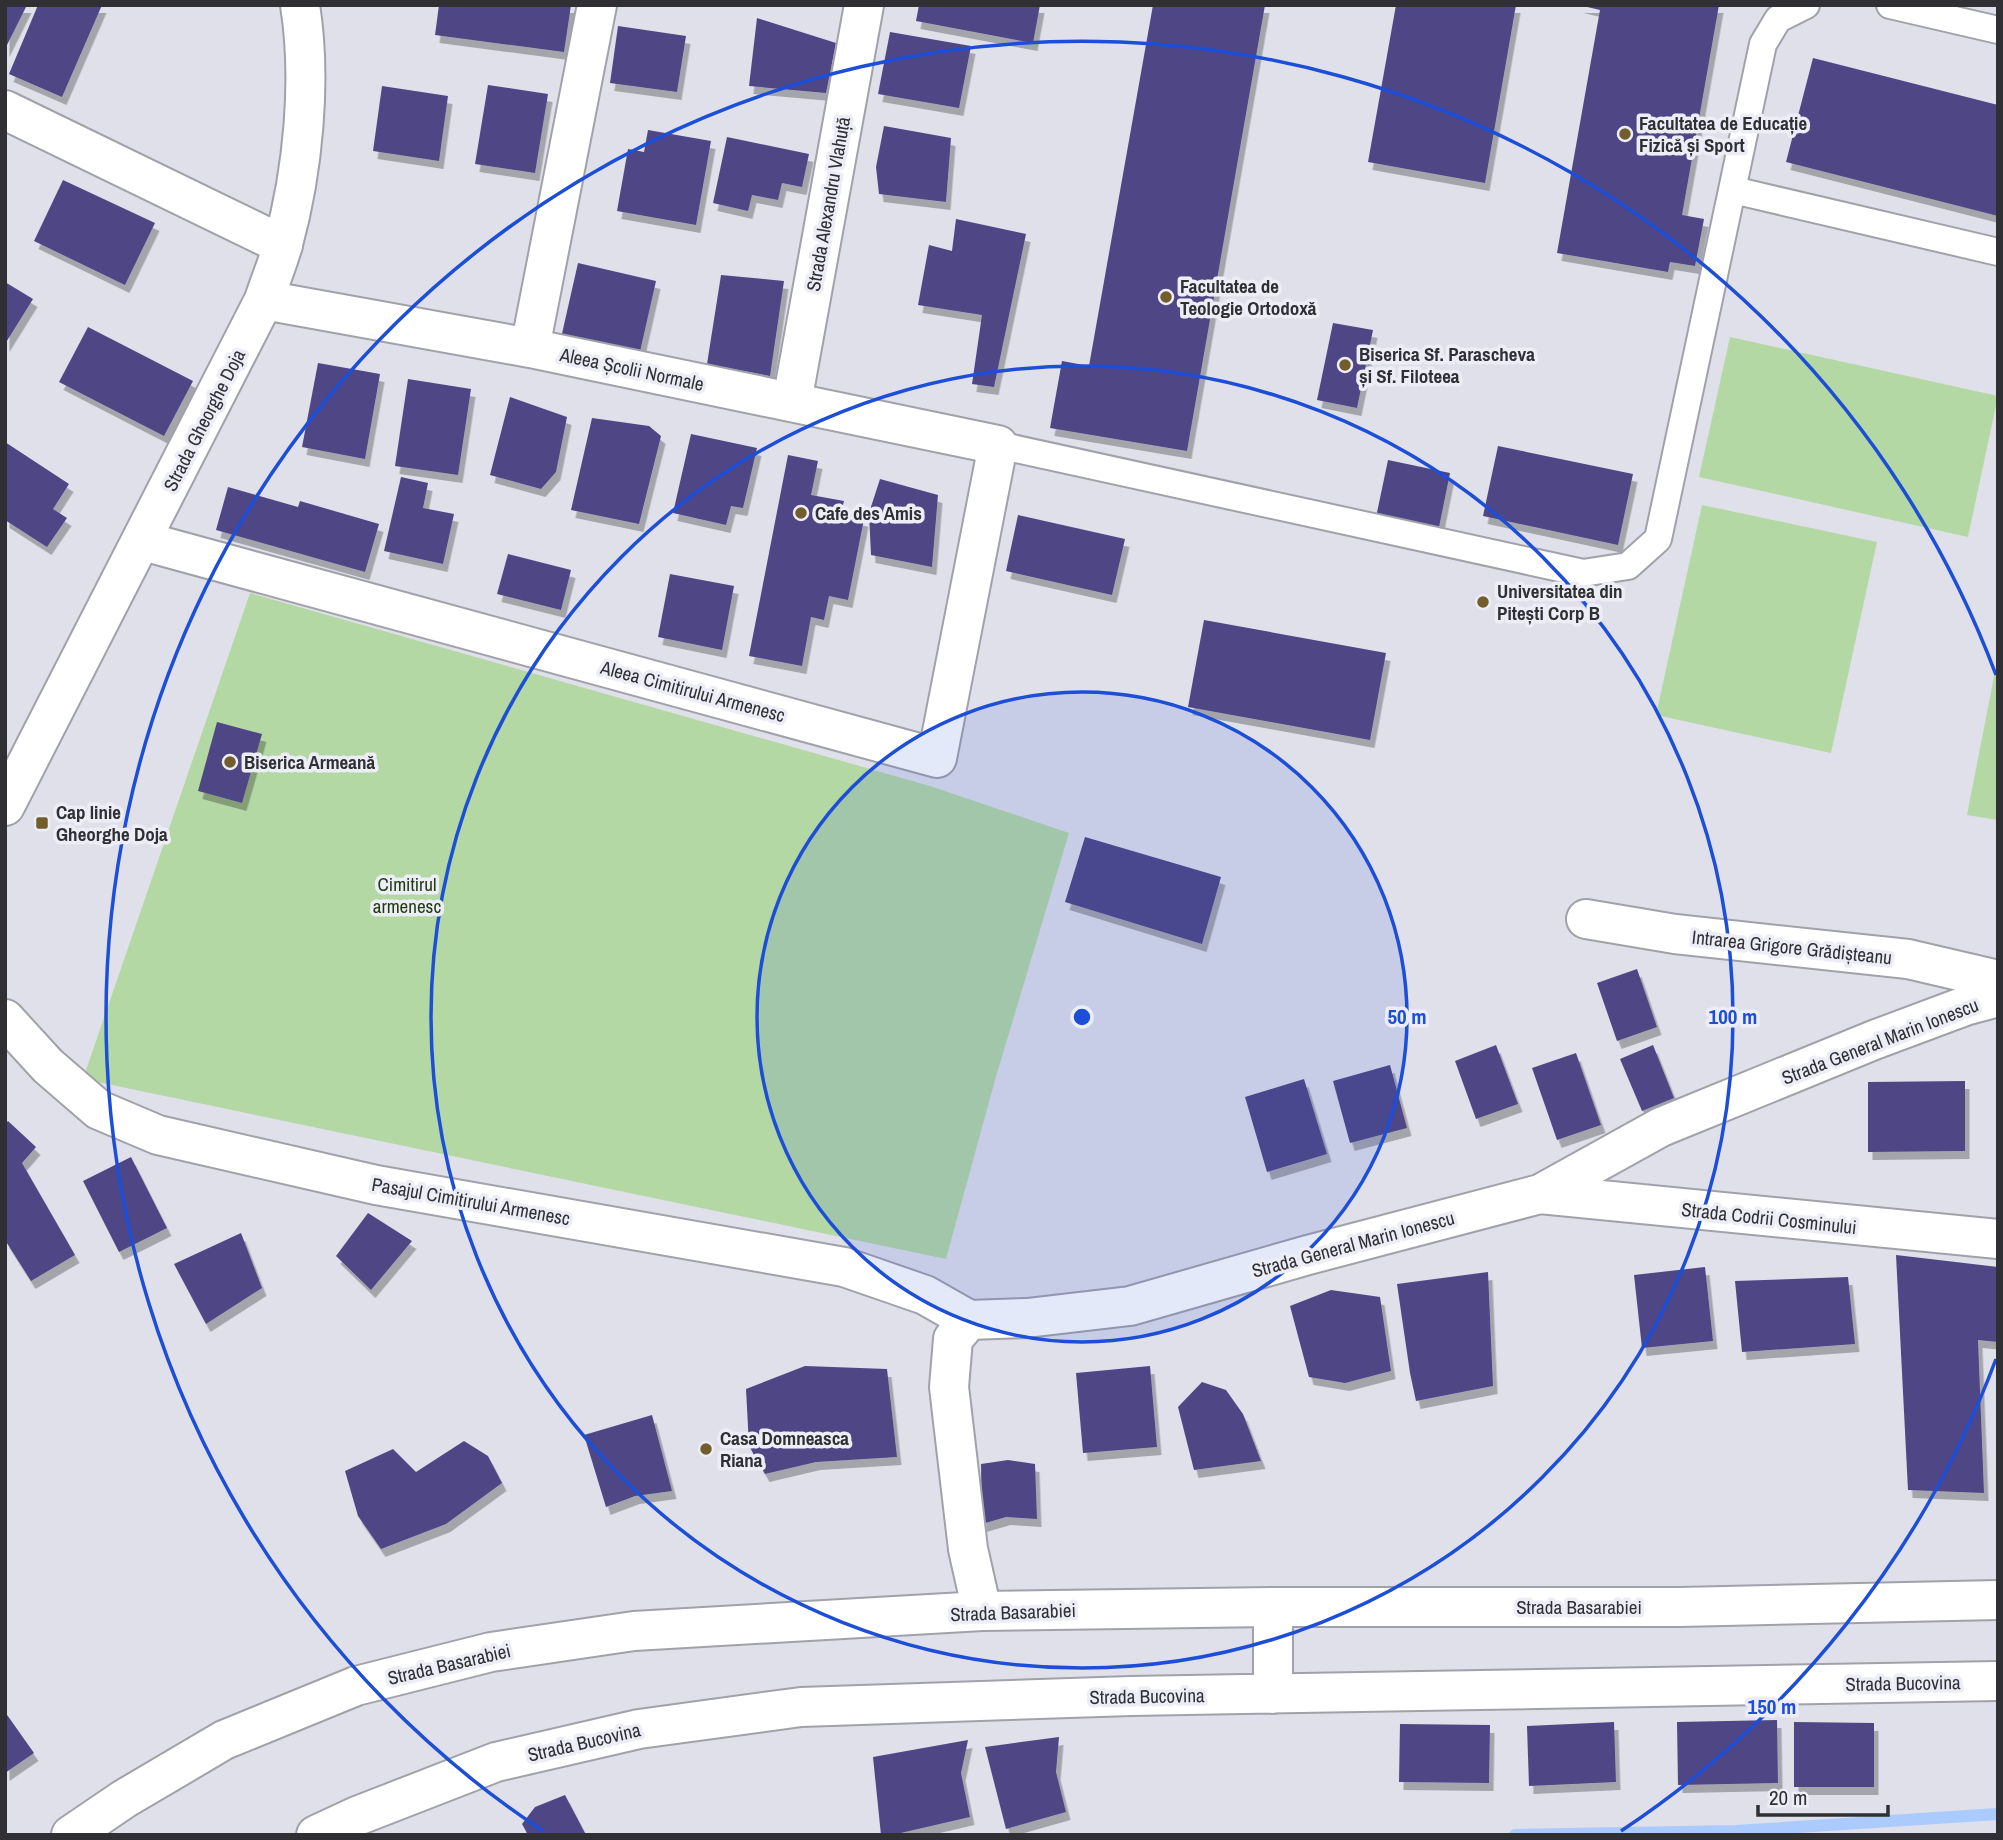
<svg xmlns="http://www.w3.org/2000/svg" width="2003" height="1840" font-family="'Archivo Narrow',sans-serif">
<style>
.green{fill:#b4d8a3}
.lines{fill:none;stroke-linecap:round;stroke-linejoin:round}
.stream{stroke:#abcafe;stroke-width:12}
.building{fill:#4f4785;filter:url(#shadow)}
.service-casing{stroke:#a1a1aa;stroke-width:30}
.minor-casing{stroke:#a1a1aa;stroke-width:42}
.tertiary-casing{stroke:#a1a1aa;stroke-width:42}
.primary-casing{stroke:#a1a1aa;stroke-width:42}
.service{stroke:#fff;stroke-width:26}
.minor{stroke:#fff;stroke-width:38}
.tertiary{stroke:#fff;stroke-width:38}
.primary{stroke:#fff;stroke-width:38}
.ring{fill:none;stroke:#1d4ed8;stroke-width:3.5}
.poi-dot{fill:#735d2d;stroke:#ededf7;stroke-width:2.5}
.labels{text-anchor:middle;stroke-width:7;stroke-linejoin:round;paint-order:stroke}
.poi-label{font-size:19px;font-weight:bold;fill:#303034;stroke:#ededf7;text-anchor:start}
.street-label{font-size:19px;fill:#303034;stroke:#ededf7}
.park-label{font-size:19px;fill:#203d0f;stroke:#ededf7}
.centre{fill:#1d4ed8;stroke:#ededf7;stroke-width:3.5}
.ring-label{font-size:21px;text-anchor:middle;font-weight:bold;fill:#1d4ed8;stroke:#ededf7;stroke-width:7;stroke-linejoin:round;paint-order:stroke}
</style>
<defs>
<filter id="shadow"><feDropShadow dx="4.5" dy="8" stdDeviation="0" flood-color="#0004"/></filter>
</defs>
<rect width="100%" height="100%" fill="#dfe0e9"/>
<path class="green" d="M 1730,337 L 1998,396 L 1968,537 L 1699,477 Z
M 1702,505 L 1877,542 L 1831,753 L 1656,715 Z
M 250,593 L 930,786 L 1069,833 L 995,1080 L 946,1259 L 83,1079 Z
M 1998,656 L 1998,820 L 1967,815 Z"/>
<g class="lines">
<path class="stream" d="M 1515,1835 L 1736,1831 L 1998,1814"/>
</g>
<path class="building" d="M 5,5 L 27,5 L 5,49 Z
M 38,5 L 102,5 L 62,97 L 9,74 Z
M 439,5 L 571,5 L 564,52 L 435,35 Z
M 919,5 L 1040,5 L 1033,43 L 916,21 Z
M 1153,5 L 1265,5 L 1187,451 L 1050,428 L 1062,361 L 1089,366 Z
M 1396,5 L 1516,5 L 1485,183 L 1368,162 Z
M 1579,5 L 1719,5 L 1682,215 L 1704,219 L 1695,266 L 1670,262 L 1668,272 L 1557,253 L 1600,10 Z
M 757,18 L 836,43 L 826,93 L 749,86 Z
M 618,26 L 686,36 L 677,92 L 610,83 Z
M 890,32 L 971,46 L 959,108 L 878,94 Z
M 1813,58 L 1998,105 L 1998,216 L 1786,162 Z
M 488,85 L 548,94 L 535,173 L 475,164 Z
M 382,86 L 448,96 L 439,161 L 373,151 Z
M 884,126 L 951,138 L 946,202 L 879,194 L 876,167 Z
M 648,130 L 711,141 L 696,225 L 617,211 L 628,149 L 644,152 Z
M 727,137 L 809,154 L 802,187 L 782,183 L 778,200 L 752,195 L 748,211 L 713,203 Z
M 63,180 L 155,223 L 125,285 L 34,241 Z
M 956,219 L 1026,234 L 994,387 L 972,384 L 982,315 L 918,305 L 929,245 L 952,251 Z
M 578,263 L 656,281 L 639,356 L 561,338 Z
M 721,275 L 784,281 L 770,376 L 707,364 Z
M 5,282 L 33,299 L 5,344 Z
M 1333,323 L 1373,330 L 1357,408 L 1317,400 Z
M 88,327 L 193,381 L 164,436 L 59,382 Z
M 318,363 L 380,374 L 365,459 L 302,447 Z
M 408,379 L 471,389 L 458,475 L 395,466 Z
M 510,397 L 567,417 L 556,472 L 541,489 L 490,475 Z
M 592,418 L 649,426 L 661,436 L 639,524 L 571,510 Z
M 691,434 L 757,448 L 743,508 L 731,506 L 726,525 L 673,513 Z
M 5,442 L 69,484 L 53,509 L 67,518 L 47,547 L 5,520 Z
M 1498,446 L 1633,474 L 1618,545 L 1483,516 Z
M 788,455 L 818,461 L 811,495 L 844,501 L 841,513 L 864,519 L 848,600 L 829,596 L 824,620 L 811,617 L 802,666 L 749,656 Z
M 1388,460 L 1450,473 L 1437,537 L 1375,522 Z
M 401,477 L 428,483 L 423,508 L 454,514 L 443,564 L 384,551 Z
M 880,479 L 938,495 L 932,567 L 871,555 L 869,513 Z
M 228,487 L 298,507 L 300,501 L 379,524 L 365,572 L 216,530 Z
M 1018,515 L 1125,539 L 1112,595 L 1006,571 Z
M 508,554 L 571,570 L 561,610 L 497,594 Z
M 670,574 L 734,586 L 722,650 L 658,637 Z
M 1204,620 L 1386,653 L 1370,740 L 1188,707 Z
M 217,722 L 262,734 L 242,803 L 198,791 Z
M 1085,837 L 1221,877 L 1202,944 L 1065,902 Z
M 1637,969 L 1657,1027 L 1617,1041 L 1597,983 Z
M 1496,1045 L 1518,1104 L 1476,1119 L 1455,1061 Z
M 1653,1045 L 1674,1098 L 1642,1111 L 1620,1059 Z
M 1576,1053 L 1601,1125 L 1557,1140 L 1532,1068 Z
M 1390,1065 L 1407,1128 L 1350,1143 L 1333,1081 Z
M 1304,1079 L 1327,1154 L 1267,1172 L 1245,1097 Z
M 1965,1081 L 1965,1151 L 1868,1152 L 1868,1082 Z
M 8,1121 L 36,1147 L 22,1163 L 75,1255 L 31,1281 L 5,1240 L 5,1124 Z
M 131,1157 L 167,1228 L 119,1252 L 83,1181 Z
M 368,1213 L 412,1241 L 371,1290 L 336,1256 Z
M 241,1233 L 262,1288 L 206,1324 L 174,1264 Z
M 1896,1255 L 1998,1267 L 1998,1342 L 1978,1340 L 1984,1493 L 1908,1490 Z
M 1705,1267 L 1713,1341 L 1642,1348 L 1634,1275 Z
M 1488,1272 L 1493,1386 L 1416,1401 L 1410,1373 L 1397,1284 Z
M 1848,1277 L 1855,1344 L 1742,1352 L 1735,1281 Z
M 1331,1290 L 1380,1297 L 1391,1371 L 1345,1383 L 1309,1377 L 1290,1306 Z
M 805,1366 L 887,1369 L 897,1457 L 816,1462 L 765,1474 L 749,1446 L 746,1389 Z
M 1150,1366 L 1157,1447 L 1083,1453 L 1076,1373 Z
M 1202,1382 L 1226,1390 L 1243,1414 L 1261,1461 L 1194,1470 L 1178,1407 Z
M 652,1415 L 672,1491 L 635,1496 L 606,1507 L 584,1435 Z
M 464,1441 L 488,1456 L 502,1483 L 446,1524 L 381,1549 L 358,1516 L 345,1471 L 393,1449 L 416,1472 Z
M 1008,1460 L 1035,1464 L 1037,1519 L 1006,1517 L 982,1524 L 981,1464 Z
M 5,1712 L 34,1753 L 5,1773 Z
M 1777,1720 L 1778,1783 L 1678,1785 L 1677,1722 Z
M 1614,1722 L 1616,1782 L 1529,1786 L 1527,1726 Z
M 1794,1722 L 1874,1723 L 1874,1787 L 1794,1787 Z
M 1400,1724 L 1490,1725 L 1489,1783 L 1399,1782 Z
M 1059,1737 L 1056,1772 L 1066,1812 L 1006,1829 L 985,1747 Z
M 968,1740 L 961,1773 L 970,1817 L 892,1835 L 881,1835 L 873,1757 Z
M 565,1795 L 586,1835 L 528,1835 L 522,1824 L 535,1807 Z"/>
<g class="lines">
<g class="service-casing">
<path id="service" d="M 1890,5 L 1998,30
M 1733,190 L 1998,252
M 998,445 L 1583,573 L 1628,566 L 1658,539 L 1763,44 L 1778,19 L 1806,5"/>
</g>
<g class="minor-casing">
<path id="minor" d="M 5,110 L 283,245
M 530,348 L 597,5
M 792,402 L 864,5
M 143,541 L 937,758 L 998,445 L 530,348 L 264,300
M 1586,919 L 1675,934 L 1908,959 L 1998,980
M 5,1019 L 48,1066 L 99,1110 L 158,1135 L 376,1185 L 844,1267 L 925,1295 L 969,1320
M 1540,1194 L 1998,1239
M 1273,1607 L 1273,1694
M 982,1611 L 968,1549 L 949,1387 L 953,1339 L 969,1320 L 1027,1318 L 1130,1306 L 1308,1255 L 1540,1194 L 1661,1127 L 1874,1040 L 1965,1006 L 1998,997
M 316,1835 L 357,1816 L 496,1762 L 639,1729 L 801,1707 L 1131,1696 L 1998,1681"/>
</g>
<g class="tertiary-casing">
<path id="tertiary" d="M 5,806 L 264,300 C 270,281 278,263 283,244 C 303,171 312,80 300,5"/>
</g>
<g class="primary-casing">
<path id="primary" d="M 71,1835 L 124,1799 L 224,1740 L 356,1686 L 491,1652 L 634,1631 L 982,1611 L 1273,1607 L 1680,1607 L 1998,1600"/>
</g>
<use href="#service" class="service"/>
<use href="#minor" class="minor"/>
<use href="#tertiary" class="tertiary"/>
<use href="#primary" class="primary"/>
</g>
<circle cx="1082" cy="1017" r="325" fill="#1d4ed8" fill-opacity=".12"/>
<g class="ring">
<circle cx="1082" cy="1017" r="325"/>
<circle cx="1082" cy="1017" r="651"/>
<path d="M1996 1359A976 976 0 0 1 1621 1831M543 1831A976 976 0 1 1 1996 675"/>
</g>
<g class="poi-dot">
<circle cx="1625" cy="134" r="7"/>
<circle cx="1166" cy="297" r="7"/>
<circle cx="1345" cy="365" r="7"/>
<circle cx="801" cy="513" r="7"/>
<circle cx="1483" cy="602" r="7"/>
<circle cx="230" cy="762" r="7"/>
<rect x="35" y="816" width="14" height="14" rx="3.5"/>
<circle cx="706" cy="1449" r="7"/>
</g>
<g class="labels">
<g class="poi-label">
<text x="1639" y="130">Facultatea de Educație<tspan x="1639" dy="22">Fizică și Sport</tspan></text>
<text x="1180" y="293">Facultatea de<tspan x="1180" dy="22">Teologie Ortodoxă</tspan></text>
<text x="1359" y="361">Biserica Sf. Parascheva<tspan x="1359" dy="22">și Sf. Filoteea</tspan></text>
<text x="815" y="520">Cafe des Amis</text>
<text x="1497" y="598">Universitatea din<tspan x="1497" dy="22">Pitești Corp B</tspan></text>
<text x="244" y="769">Biserica Armeană</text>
<text x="56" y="819">Cap linie<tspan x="56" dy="22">Gheorghe Doja</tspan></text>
<text x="720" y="1445">Casa Domneasca<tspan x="720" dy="22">Riana</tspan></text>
</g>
<g class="street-label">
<text transform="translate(828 204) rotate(-80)" y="7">Strada Alexandru Vlahuță</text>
<text transform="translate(632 369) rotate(12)" y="7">Aleea Școlii Normale</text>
<text transform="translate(204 420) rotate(-63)" y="7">Strada Gheorghe Doja</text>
<text transform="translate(693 691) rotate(15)" y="7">Aleea Cimitirului Armenesc</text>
<text transform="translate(1792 947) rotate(6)" y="7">Intrarea Grigore Grădișteanu</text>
<text transform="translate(1880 1041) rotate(-21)" y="7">Strada General Marin Ionescu</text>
<text transform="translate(471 1201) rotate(10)" y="7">Pasajul Cimitirului Armenesc</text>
<text transform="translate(1769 1218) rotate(6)" y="7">Strada Codrii Cosminului</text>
<text transform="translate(1353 1244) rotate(-15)" y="7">Strada General Marin Ionescu</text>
<text x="1579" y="1614">Strada Basarabiei</text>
<text transform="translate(1013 1612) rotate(-2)" y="7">Strada Basarabiei</text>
<text transform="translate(449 1664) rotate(-13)" y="7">Strada Basarabiei</text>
<text transform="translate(1903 1683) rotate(-1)" y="7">Strada Bucovina</text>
<text transform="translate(1147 1696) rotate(-1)" y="7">Strada Bucovina</text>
<text transform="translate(584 1742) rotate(-13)" y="7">Strada Bucovina</text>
</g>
<g class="park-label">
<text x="407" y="891">Cimitirul<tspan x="407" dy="22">armenesc</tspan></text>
</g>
</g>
<circle cx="1082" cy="1017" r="10" class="centre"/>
<g class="ring-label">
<text x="1407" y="1024">50 m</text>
<text x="1733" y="1024">100 m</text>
<text x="1772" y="1714">150 m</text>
</g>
<rect width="2003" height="1840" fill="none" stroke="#303034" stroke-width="14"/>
<path d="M1758 1805v10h130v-10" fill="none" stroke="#303034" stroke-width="3.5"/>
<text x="1769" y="1805" font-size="21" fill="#303034" stroke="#ededf7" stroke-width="5" paint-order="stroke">20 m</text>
</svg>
